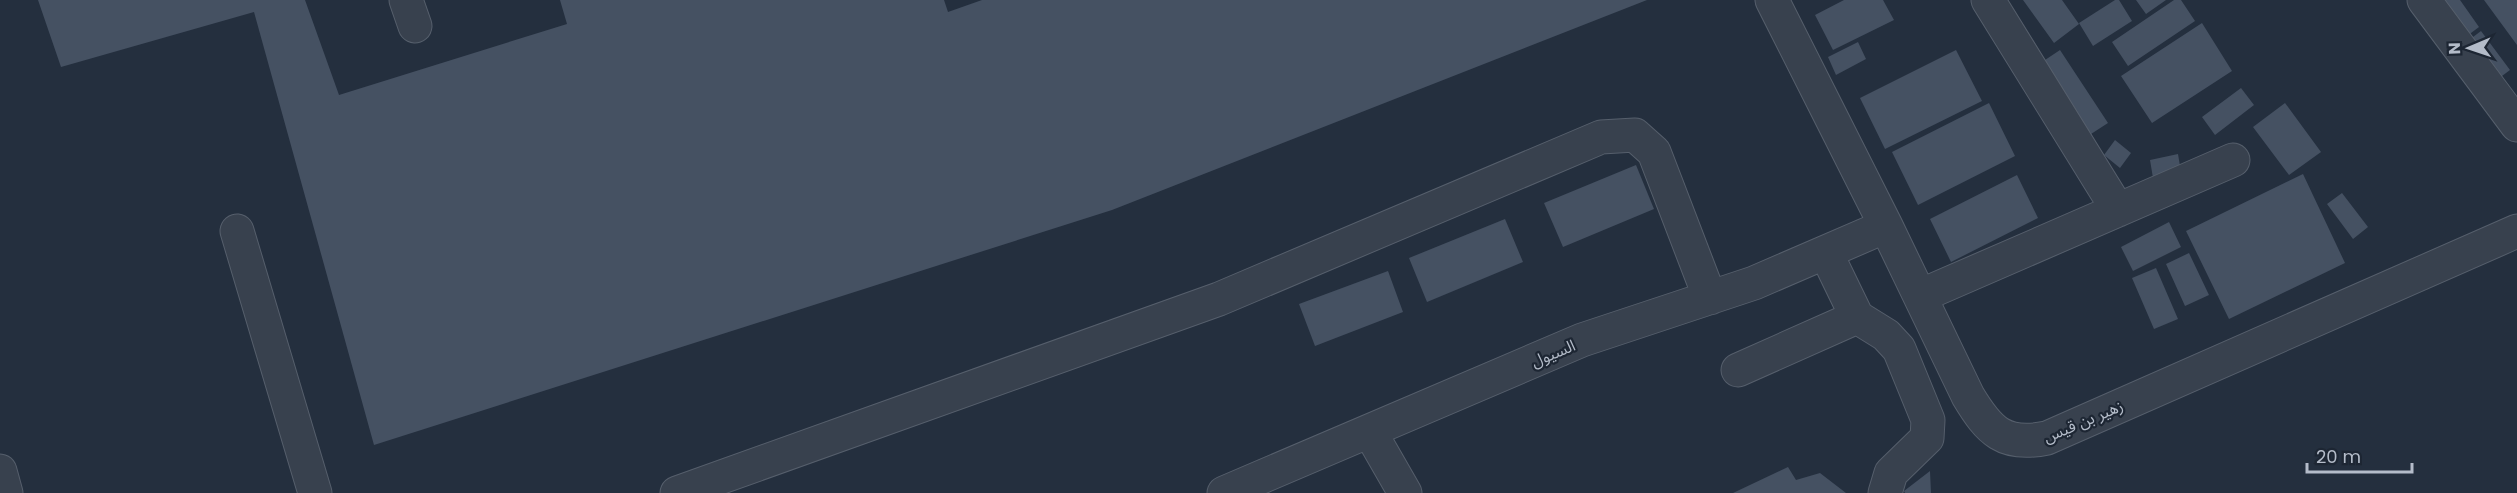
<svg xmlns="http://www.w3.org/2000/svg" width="2517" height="493" font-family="Poppins,'Noto Sans Arabic',sans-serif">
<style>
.building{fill:#455162}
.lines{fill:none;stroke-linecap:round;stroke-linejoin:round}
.minor-casing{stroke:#565f6c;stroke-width:35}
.minor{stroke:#38414e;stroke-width:33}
.labels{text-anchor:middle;stroke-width:4.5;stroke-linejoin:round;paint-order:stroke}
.street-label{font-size:16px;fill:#b4bcc9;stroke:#1d2633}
</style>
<rect width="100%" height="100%" fill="#242f3e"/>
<path class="building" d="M 38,0 L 305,0 L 339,95 L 567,24 L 560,0 L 944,0 L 948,12 L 982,0 L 1647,0 L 1112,210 L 374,445 L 254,12 L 61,67 Z
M 1844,0 L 1883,0 L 1894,20 L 1833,50 L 1815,15 Z
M 2023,0 L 2062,0 L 2079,24 L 2054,43 Z
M 2115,0 L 2119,0 L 2132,21 L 2093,46 L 2079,23 Z
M 2136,0 L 2166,0 L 2146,14 Z
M 2174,0 L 2181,0 L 2195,21 L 2128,66 L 2112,42 Z
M 2435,0 L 2460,0 L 2479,27 L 2463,39 Z
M 2484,0 L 2517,0 L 2517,45 Z
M 2202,23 L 2232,71 L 2152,123 L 2121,76 Z
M 2481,31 L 2510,70 L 2494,82 L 2465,43 Z
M 1858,42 L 1866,59 L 1836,75 L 1828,57 Z
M 1956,50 L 1982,101 L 1885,149 L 1860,98 Z
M 2060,50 L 2108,123 L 2091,134 L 2042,62 Z
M 2241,88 L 2254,105 L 2215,135 L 2202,117 Z
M 1989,103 L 2015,156 L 1918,205 L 1892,152 Z
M 2285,103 L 2321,152 L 2289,175 L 2253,127 Z
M 2115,140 L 2131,153 L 2120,168 L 2104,155 Z
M 2178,154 L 2181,172 L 2153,178 L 2150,160 Z
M 1636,165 L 1654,209 L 1563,247 L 1544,203 Z
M 2303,174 L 2345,263 L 2229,319 L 2186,231 Z
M 2017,175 L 2038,218 L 1951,262 L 1930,219 Z
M 2342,193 L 2368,227 L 2353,239 L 2327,204 Z
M 1505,219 L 1523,262 L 1427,302 L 1409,258 Z
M 2169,222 L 2181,247 L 2133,271 L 2121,247 Z
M 2189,253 L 2209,295 L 2185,306 L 2166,264 Z
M 2156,268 L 2178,319 L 2154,329 L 2132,278 Z
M 1388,271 L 1403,312 L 1315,346 L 1299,304 Z
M 1788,467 L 1796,480 L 1820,473 L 1846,493 L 1733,493 Z
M 1930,471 L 1931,493 L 1905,493 L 1904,491 Z"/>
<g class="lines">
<g class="minor-casing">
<path id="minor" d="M 406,0 L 415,26
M 1772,0 L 1886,226 L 1968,396 C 1989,431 2004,447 2047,438 L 2517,231
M 1988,0 L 2118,210
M 2424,0 L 2517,125
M 237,231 L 315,493
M 1920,296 L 2233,160
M 1857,317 L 1886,335 L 1899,349 L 1928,420 L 1927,438 L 1891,473 L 1885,493
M 1738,370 L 1857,317 L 1826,253
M 1370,432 L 1405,493
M 0,471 L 6,493
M 677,493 L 1219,299 L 1601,137 L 1635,135 L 1654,152 L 1710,298
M 1224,493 L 1582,340 L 1754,283 L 1886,226"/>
</g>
<use href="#minor" class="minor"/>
</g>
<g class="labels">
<g class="street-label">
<text transform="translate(1553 353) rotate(-23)" y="6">السيول</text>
<text transform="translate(2083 421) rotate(-23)" y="6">زهير بن قيس</text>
</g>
</g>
<g transform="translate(2469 48) rotate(268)" stroke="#1d2633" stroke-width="4.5" paint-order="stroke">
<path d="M0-4.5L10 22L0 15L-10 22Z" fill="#b4bcc9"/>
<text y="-9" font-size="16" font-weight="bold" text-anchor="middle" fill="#b4bcc9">N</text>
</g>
<path d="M2307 463v9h105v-9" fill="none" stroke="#b4bcc9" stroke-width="3"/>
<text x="2316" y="463" font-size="18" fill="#b4bcc9" stroke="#1d2633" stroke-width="4.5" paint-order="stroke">20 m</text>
</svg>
